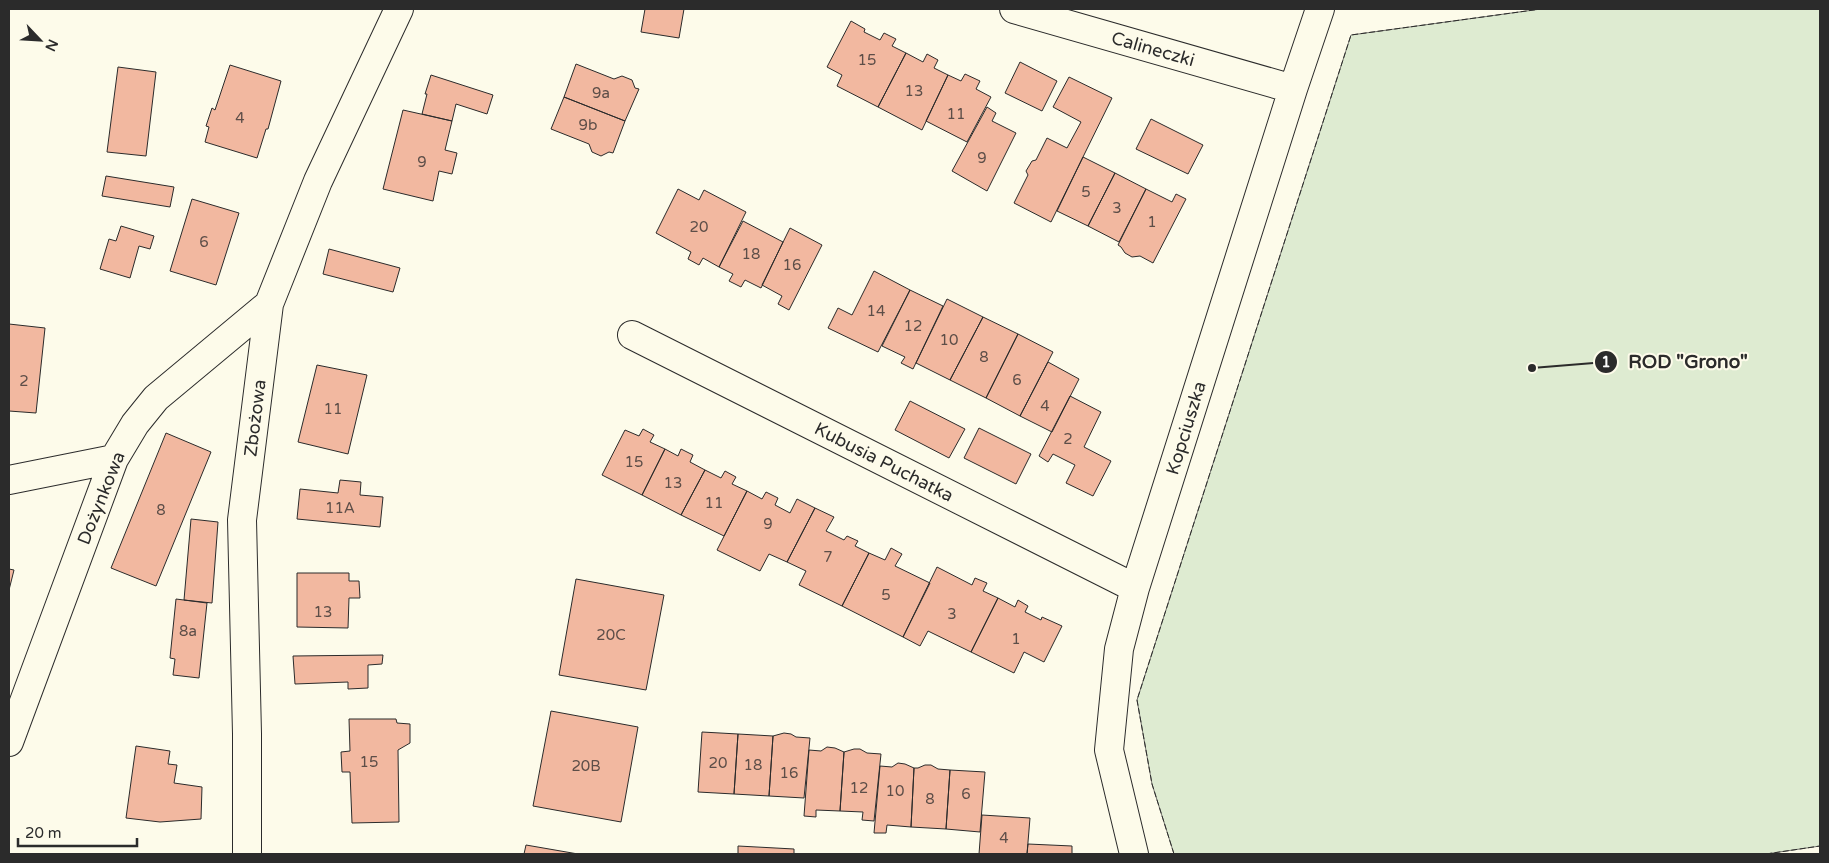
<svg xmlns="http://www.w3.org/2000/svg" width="1829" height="863" font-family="'Varela Round',sans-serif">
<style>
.green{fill:#deebd1;stroke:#74746e}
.building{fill:#f2b8a0;stroke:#2b2b2b}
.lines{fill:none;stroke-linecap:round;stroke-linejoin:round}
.street-casing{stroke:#2b2b2b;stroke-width:30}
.street{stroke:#fdfbea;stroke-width:28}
.fence{stroke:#2b2b2b;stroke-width:1;stroke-dasharray:6 2.5;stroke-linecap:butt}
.labels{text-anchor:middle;stroke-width:4;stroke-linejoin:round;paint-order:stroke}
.number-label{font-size:15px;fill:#5d4e48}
.street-label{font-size:18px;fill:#2b2b2b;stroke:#fdfbea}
.leader{fill:none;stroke:#2b2b2b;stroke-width:2}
.callout-dot{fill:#2b2b2b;stroke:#fdfbea;stroke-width:2}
.mark-label{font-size:15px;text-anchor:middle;font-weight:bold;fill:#fff}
.callout-label{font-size:19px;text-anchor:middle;font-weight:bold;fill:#2b2b2b;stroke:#fdfbea;stroke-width:4;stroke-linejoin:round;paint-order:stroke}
</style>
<rect width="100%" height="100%" fill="#fdfbea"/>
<path class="green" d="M 1541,9 L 1820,9 L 1820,846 L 1766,854 L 1174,854 L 1152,784 L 1137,700 L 1351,35 Z"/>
<path class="building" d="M 645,9 L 684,9 L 679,38 L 641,32 Z
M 851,21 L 865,29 L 864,32 L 880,40 L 884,33 L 896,39 L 892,46 L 906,53 L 878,107 L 837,86 L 842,75 L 827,67 Z
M 906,53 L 923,62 L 927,54 L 938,60 L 934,68 L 948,75 L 922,130 L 878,107 Z
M 1020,62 L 1057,81 L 1042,111 L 1005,93 Z
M 576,64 L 614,79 L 622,76 L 632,80 L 635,88 L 639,89 L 625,121 L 564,97 Z
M 230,65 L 281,81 L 268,129 L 266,129 L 257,158 L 205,142 L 209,127 L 206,126 L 212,108 L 215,110 Z
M 118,67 L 156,72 L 146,156 L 107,152 Z
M 965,74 L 980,81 L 976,89 L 991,97 L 967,142 L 926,121 L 948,75 L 961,81 Z
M 431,75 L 493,95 L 487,114 L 456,104 L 452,121 L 422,114 L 427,94 L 425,94 Z
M 1069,77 L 1112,98 L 1051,222 L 1014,203 L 1028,175 L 1026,171 L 1032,161 L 1036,160 L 1047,138 L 1067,148 L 1081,122 L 1053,107 Z
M 564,97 L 625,121 L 613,153 L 609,152 L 601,156 L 592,152 L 589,144 L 551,129 Z
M 987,107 L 996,113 L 992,121 L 1016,133 L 987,191 L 952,171 Z
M 403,110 L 452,121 L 445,150 L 457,153 L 452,174 L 439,171 L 433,201 L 383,189 Z
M 1151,119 L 1203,145 L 1188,174 L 1136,149 Z
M 1083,157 L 1115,173 L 1088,226 L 1057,211 Z
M 1115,173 L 1146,189 L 1119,242 L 1088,226 Z
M 106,176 L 174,187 L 170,207 L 102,196 Z
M 678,189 L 699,200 L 704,190 L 746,212 L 719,267 L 703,258 L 699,265 L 688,259 L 691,252 L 656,233 Z
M 1146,189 L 1172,202 L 1176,194 L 1186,199 L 1153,263 L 1140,256 L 1132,257 L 1125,253 L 1121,247 L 1118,245 Z
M 192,199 L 239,213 L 216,285 L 170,271 Z
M 743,221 L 783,242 L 761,288 L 745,280 L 741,287 L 729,281 L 733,274 L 719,267 Z
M 121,226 L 154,236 L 150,249 L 139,246 L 130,278 L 100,269 L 109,239 L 116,241 Z
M 790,228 L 822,245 L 789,310 L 778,304 L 782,296 L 762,285 Z
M 329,249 L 400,268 L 393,292 L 323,274 Z
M 874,271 L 910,290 L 878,352 L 828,328 L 838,308 L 852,315 Z
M 910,290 L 943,306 L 913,369 L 901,363 L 905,357 L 882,346 Z
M 947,299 L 983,317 L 950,380 L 916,363 Z
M 983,317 L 1018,334 L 986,398 L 950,380 Z
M 9,324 L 45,328 L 36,413 L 9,411 Z
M 1018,334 L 1053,352 L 1020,416 L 986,398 Z
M 1048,362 L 1079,379 L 1052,432 L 1020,416 Z
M 317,365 L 367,375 L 348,454 L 298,442 Z
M 1070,396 L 1101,412 L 1084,447 L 1111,461 L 1093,496 L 1066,483 L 1075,465 L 1053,454 L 1048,462 L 1039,456 Z
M 910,401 L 965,429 L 949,458 L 895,430 Z
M 979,428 L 1031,454 L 1016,484 L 964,458 Z
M 643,429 L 654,435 L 650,442 L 665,449 L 642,495 L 602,475 L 625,430 L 639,436 Z
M 166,433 L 211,452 L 156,586 L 111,568 Z
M 665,449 L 678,456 L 681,449 L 693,455 L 690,462 L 705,470 L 681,515 L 642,495 Z
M 705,470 L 721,478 L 725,471 L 736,477 L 732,484 L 747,491 L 724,536 L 681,515 Z
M 340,480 L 361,482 L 360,495 L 383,497 L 380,527 L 297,519 L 300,489 L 338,493 Z
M 747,491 L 762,499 L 766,492 L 778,498 L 775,505 L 790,513 L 797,499 L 815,508 L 787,562 L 769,554 L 760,571 L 717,550 Z
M 815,508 L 834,517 L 826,531 L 844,540 L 847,536 L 858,541 L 855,546 L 869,553 L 842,606 L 799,585 L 806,571 L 787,562 Z
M 191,519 L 218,522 L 212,603 L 184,600 Z
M 891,548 L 902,554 L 895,566 L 930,583 L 903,637 L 842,606 L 869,553 L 885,560 Z
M 937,567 L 972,585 L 975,578 L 987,583 L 983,591 L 998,598 L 971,652 L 928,631 L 920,646 L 903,637 Z
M 9,569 L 14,570 L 9,590 Z
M 297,573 L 349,573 L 349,581 L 359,581 L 360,598 L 349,598 L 348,628 L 297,627 Z
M 576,579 L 664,595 L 646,690 L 559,675 Z
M 998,598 L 1015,607 L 1018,600 L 1028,606 L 1025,612 L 1041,620 L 1042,617 L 1062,626 L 1044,662 L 1024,652 L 1014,673 L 971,652 Z
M 176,599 L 207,603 L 199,678 L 173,675 L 175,659 L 170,658 Z
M 383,655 L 382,664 L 368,665 L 368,688 L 348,689 L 348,682 L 295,684 L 293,656 Z
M 551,711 L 638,727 L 621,822 L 533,806 Z
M 349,719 L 396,719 L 397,723 L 410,724 L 410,743 L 398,750 L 399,822 L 352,823 L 350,772 L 342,772 L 341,752 L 350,751 Z
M 702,732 L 738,734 L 734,794 L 698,792 Z
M 784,733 L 791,734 L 796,737 L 810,738 L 804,798 L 769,796 L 773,736 Z
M 738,734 L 773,736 L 769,796 L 734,794 Z
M 136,746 L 170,751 L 168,764 L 177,765 L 174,783 L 202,787 L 201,819 L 160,822 L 126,818 Z
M 827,747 L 835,748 L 844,752 L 840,811 L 816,810 L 816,817 L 804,816 L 809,750 L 821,751 Z
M 854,749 L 860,749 L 867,753 L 881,754 L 874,821 L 862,820 L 863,812 L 840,811 L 844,752 Z
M 898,763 L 905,764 L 914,768 L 911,827 L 887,825 L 886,833 L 874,833 L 880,766 L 892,767 Z
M 925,765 L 931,765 L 938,769 L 950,770 L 946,829 L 911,827 L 914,768 L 918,768 Z
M 950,770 L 985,772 L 980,832 L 946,829 Z
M 982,815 L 1030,818 L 1027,854 L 979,854 Z
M 1028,844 L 1072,846 L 1072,854 L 1027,854 Z
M 526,845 L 578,854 L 524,854 Z
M 738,846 L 794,849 L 794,854 L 738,854 Z"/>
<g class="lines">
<g class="street-casing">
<path id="street" d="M 1014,9 L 1293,89
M 632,335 L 1135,588
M 9,480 L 114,459
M 9,742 L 114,459 L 135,424 L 156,398 L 269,304
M 247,854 L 247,734 L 242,520 L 269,304 L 318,181 L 399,9
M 1134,854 L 1109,750 L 1119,649 L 1135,588 L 1293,89 L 1320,9"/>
</g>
<use href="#street" class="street"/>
<path class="fence" d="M 1174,854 L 1152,784 L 1137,700 L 1351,35 L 1541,9
M 1766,854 L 1820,846"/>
</g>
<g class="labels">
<g class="number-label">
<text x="867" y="65">15</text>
<text x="914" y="96">13</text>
<text x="601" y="98">9a</text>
<text x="956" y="119">11</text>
<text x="240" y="123">4</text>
<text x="588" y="130">9b</text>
<text x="982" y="163">9</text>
<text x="422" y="167">9</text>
<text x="1086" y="197">5</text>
<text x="1117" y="213">3</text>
<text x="1152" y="227">1</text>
<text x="699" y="232">20</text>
<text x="204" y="247">6</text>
<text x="751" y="259">18</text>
<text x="792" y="270">16</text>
<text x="876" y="316">14</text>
<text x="913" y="331">12</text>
<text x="949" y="345">10</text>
<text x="984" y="362">8</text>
<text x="1017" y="385">6</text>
<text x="24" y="386">2</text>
<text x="1045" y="411">4</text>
<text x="333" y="414">11</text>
<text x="1068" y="444">2</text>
<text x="634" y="467">15</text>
<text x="673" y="488">13</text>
<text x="714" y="508">11</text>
<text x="340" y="513">11A</text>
<text x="161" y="515">8</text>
<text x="768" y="529">9</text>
<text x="828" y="562">7</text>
<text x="886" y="600">5</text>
<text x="323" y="617">13</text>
<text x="952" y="619">3</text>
<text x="188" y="636">8a</text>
<text x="611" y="640">20C</text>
<text x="1016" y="644">1</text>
<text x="369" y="767">15</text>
<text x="718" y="768">20</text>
<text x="753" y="770">18</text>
<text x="586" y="771">20B</text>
<text x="789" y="778">16</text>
<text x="859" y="793">12</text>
<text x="895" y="796">10</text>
<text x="966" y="799">6</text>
<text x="930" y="804">8</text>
<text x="1004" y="843">4</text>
</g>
<g class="street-label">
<text transform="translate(1153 49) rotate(16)" y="6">Calineczki</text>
<text transform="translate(255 418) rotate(-83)" y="6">Zbożowa</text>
<text transform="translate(1186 428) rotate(-73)" y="6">Kopciuszka</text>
<text transform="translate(884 462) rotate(27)" y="6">Kubusia Puchatka</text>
<text transform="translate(101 498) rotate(-68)" y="6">Dożynkowa</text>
</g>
</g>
<path class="leader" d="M1532 368L1606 362"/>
<g class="callout-dot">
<circle cx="1532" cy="368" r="5"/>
<circle cx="1606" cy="362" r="12"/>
</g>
<g class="mark-label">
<text x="1606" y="367">1</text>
</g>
<g class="callout-label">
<text x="1688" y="368">ROD "Grono"</text>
</g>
<rect width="1829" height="863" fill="none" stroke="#2b2b2b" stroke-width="20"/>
<g transform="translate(40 40) rotate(115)" stroke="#fdfbea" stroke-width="4" paint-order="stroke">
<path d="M0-4L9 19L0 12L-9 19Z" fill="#2b2b2b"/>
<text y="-8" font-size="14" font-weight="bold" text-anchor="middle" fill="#2b2b2b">N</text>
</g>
<path d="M18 838v8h119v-8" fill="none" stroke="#2b2b2b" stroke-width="2.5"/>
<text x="25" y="838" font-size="15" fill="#2b2b2b" stroke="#fdfbea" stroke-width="4" paint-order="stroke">20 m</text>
</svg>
